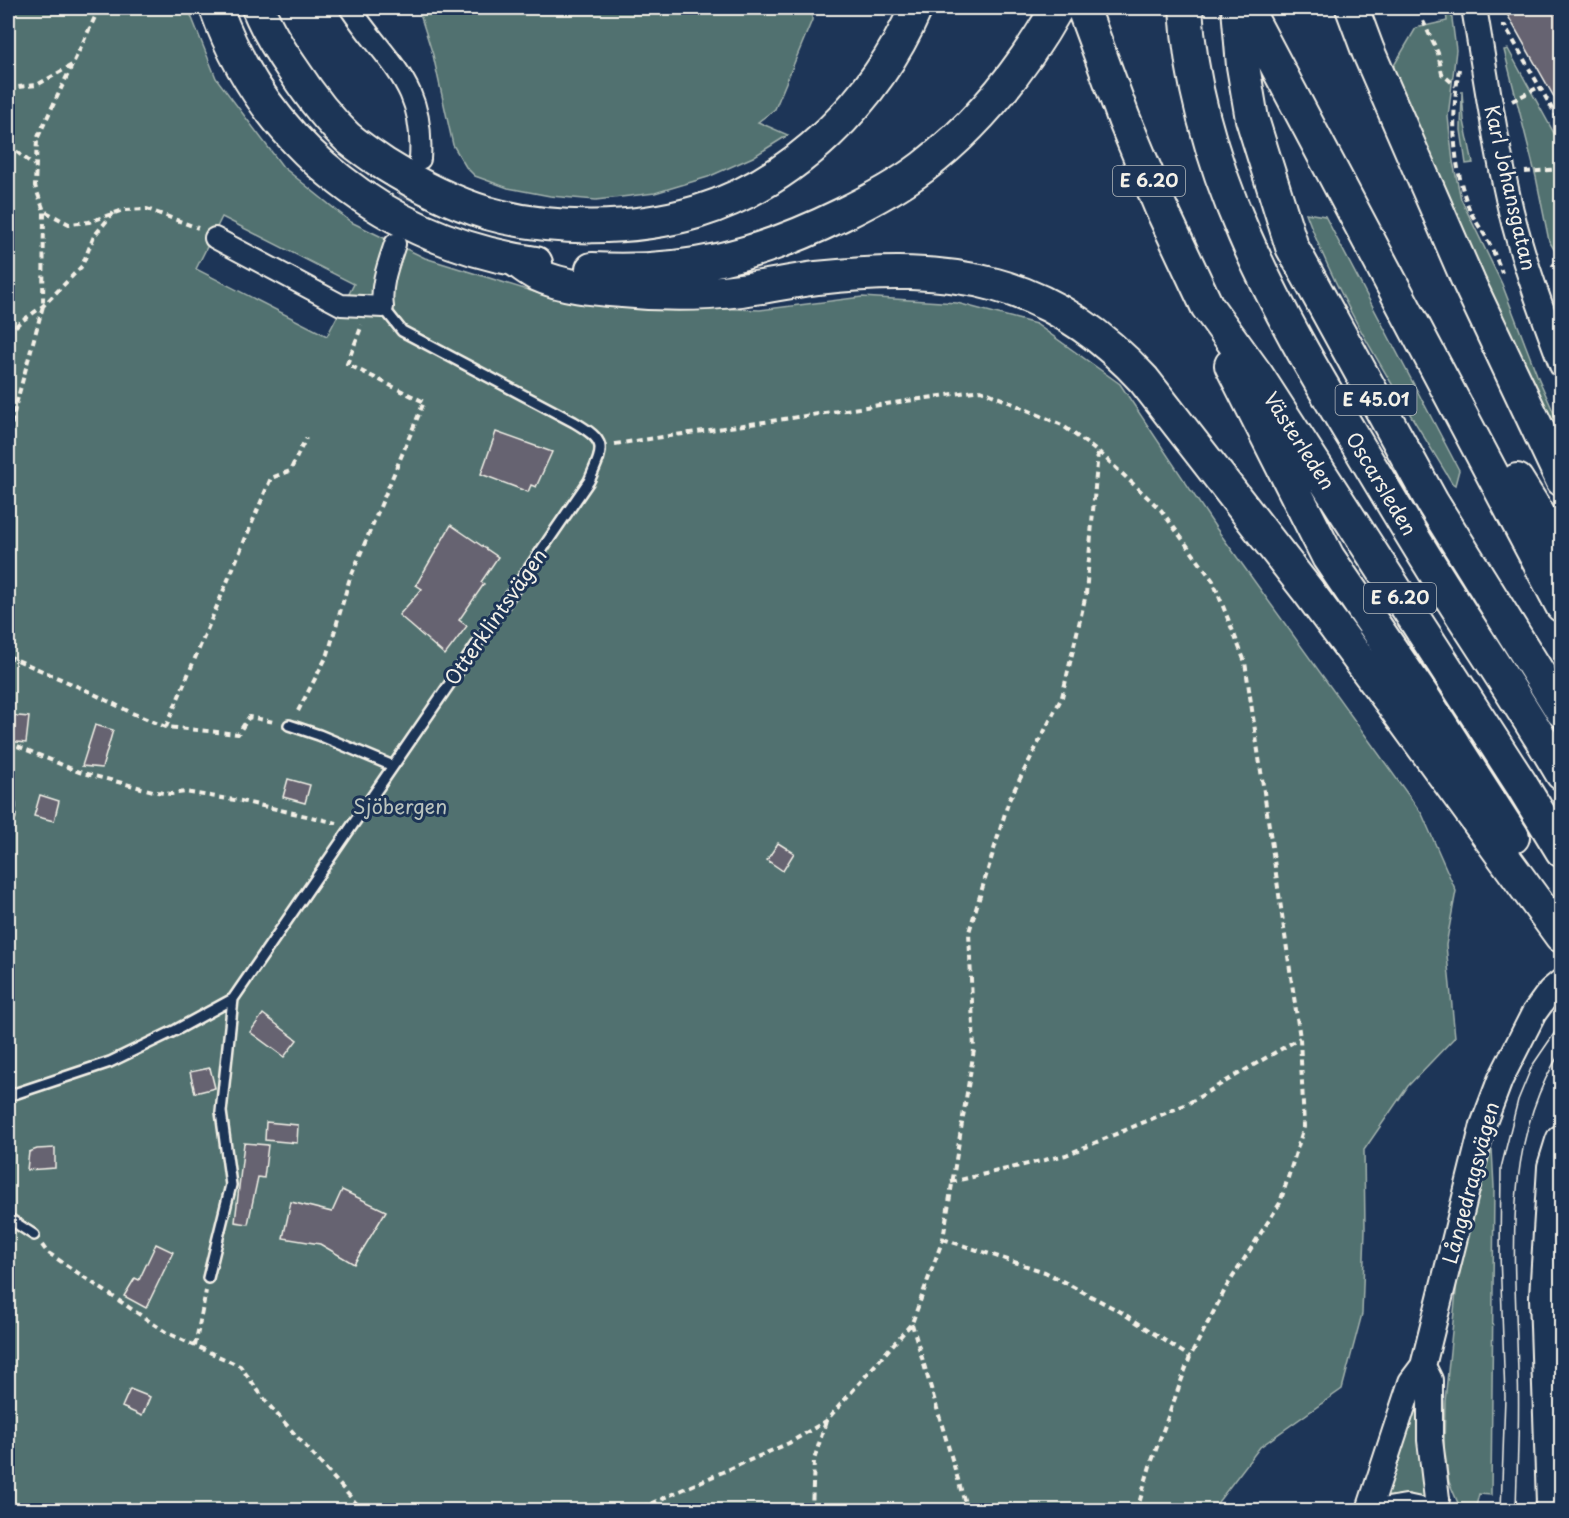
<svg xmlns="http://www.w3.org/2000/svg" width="1569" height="1518" font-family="'Playpen Sans',sans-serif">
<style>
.green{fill:#517170;stroke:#a2b1ac;stroke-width:1.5;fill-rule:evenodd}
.building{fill:#666371;stroke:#f4f1e8;stroke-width:1.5}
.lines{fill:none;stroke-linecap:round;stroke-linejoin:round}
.minor-tunnel{stroke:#3d516d;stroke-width:20;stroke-dasharray:20 10;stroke-linecap:butt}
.service-casing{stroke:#f4f1e8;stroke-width:14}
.minor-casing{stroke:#f4f1e8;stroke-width:24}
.tertiary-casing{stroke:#f4f1e8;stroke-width:28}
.trunk-casing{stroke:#f4f1e8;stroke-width:36}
.path{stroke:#f4f1e8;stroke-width:4;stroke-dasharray:6 4.5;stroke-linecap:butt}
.service{stroke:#1d3557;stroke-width:9}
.minor{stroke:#1d3557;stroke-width:20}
.tertiary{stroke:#1d3557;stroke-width:24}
.trunk{stroke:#1d3557;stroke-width:32}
.tram{stroke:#f4f1e8;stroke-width:1.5}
.labels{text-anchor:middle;stroke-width:6;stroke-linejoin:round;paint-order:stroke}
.shield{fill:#1d3557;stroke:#b4b9bc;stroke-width:1.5}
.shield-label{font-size:18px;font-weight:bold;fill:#f4f1e8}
.street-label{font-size:20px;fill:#f4f1e8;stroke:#1d3557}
.park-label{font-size:20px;fill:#bbc4be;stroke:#1d3557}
</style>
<rect width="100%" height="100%" fill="#1d3557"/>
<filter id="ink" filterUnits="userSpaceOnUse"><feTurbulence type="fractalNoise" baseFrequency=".0167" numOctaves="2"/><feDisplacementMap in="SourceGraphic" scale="12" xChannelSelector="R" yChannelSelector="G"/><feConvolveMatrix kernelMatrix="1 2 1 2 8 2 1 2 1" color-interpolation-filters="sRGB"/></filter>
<g filter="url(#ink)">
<path class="green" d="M 8,8 L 188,8 L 216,78 L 283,167 L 351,222 L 425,258 L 547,296 L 612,304 L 760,310 L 862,297 L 957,303 L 1036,324 L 1120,384 L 1216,528 L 1422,814 L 1456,891 L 1446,945 L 1455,1037 L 1408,1086 L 1364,1150 L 1365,1230 L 1362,1314 L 1342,1389 L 1260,1447 L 1212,1510 L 8,1510 ZM 222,217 L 354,284 L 327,336 L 196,269 Z
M 418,8 L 812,8 L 812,20 L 775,109 L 758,122 L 788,135 L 753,157 L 708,177 L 655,193 L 596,200 L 550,196 L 508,188 L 475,176 L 466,167 L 453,145 L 433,55 Z
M 1451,11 L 1456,50 L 1448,117 L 1453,162 L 1461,199 L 1502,284 L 1537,375 L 1561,429 L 1561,451 L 1460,226 L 1393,67 L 1416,28 L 1447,21 L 1446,12 Z
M 1508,49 L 1561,146 L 1561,261 L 1549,241 L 1536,177 L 1504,50 Z
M 1462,91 L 1464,121 L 1473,163 L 1466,164 L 1461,130 Z
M 1306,213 L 1325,216 L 1459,470 L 1455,485 L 1452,483 C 1400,396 1341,309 1306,213 Z
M 1492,1149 L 1494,1187 L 1491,1495 L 1479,1494 L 1475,1510 L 1461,1510 L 1449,1482 L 1444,1450 L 1445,1401 L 1457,1282 L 1467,1227 Z
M 1416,1399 L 1419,1402 L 1425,1496 L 1422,1500 L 1389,1498 L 1385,1496 Z"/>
<path class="building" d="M 1519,8 L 1553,8 L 1562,23 L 1562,111 L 1507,14 Z
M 496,432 L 552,452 L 536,487 L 531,485 L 528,492 L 481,474 Z
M 451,525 L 498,557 L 481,582 L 484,584 L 459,620 L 467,626 L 445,655 L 399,615 L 422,589 L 416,585 Z
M 8,715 L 29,717 L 26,743 L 8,741 Z
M 95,725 L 113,730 L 102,768 L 82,766 Z
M 288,779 L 310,785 L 305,803 L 283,797 Z
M 40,795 L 59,801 L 54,821 L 34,816 Z
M 778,843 L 794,853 L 783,871 L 767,860 Z
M 263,1014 L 297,1040 L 284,1057 L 250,1032 Z
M 210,1068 L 215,1088 L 195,1093 L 190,1072 Z
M 266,1122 L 298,1125 L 297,1143 L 265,1140 Z
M 244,1143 L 268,1145 L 264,1178 L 258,1177 L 248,1224 L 235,1222 Z
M 55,1148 L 55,1168 L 27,1170 L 29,1152 L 37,1149 Z
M 342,1190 L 386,1211 L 354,1264 L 320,1244 L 283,1238 L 291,1202 L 332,1212 Z
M 156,1244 L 173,1252 L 146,1308 L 124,1296 L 135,1278 L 139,1280 Z
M 130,1389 L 150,1397 L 142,1416 L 122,1407 Z"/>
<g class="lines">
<path class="minor-tunnel" d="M 399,229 L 417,171"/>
<g class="service-casing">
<path id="service" d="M 289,725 L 319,735 L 393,766
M 8,1096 L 110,1062 L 176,1030 L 233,999 L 589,481 C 604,447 608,442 574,422 L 402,331 L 383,307
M 8,1218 L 34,1235
M 208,1278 L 231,1185 L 221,1112 L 233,999"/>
</g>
<g class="minor-casing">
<path id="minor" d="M 350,8 C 388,65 425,83 420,159
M 215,238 L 341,305 L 383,307 C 380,285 388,265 395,244"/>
</g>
<g class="tertiary-casing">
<path id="tertiary" d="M 1474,8 C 1486,76 1495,144 1511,211 C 1524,263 1543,314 1562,365
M 1423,1366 L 1430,1380 L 1430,1440 L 1437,1499 L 1433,1510
M 1369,1510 L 1411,1382 L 1423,1366 L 1483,1125 L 1500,1080 L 1534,1013 L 1550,991 L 1562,981
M 1388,1510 L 1406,1507 L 1420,1510"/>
</g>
<g class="trunk-casing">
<path id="trunk" d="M 216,8 C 266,148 390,242 536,263
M 258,8 C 267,30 280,51 294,71 C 309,94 327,118 348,138 C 359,147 372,156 384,164 C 416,184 451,202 487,213 C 551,231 633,231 697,212 C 795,182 876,100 916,8
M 1083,8 L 1124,119 L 1161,208 L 1207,306 L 1257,375 L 1521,784 L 1562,851
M 1186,8 C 1195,166 1276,310 1356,442 C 1380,482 1404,523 1429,563 C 1472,633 1520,702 1562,774
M 1238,8 L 1243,66 L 1252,119 L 1292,247 L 1432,502 L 1562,711
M 1246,8 L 1562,606
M 1352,8 L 1368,51 L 1469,283 L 1562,480
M 515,260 C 523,265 530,271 538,275 C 563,287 596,289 623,291 C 662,295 701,295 741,290 C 766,287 791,281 817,278 C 950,263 1050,277 1144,380 L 1308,591 L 1390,701 L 1561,936
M 592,269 C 685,274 758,256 841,215 C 870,201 898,186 923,167 C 979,124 1023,68 1057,8
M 1231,365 L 1328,557 L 1424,698 L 1513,837
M 1517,480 L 1562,552
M 1551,1510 L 1553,1503 L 1546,1297 L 1554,1167 L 1562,1141"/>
</g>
<path class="path" d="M 98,8 L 96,15 L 37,139 L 35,186 L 44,211 L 69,224 L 89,222 L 123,210 L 147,209 L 198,228
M 1423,21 L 1438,53 L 1442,74 L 1456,86
M 1501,26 L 1505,26 L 1562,126
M 1459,69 C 1451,116 1452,166 1470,211 C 1475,221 1482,230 1487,239 C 1493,250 1498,262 1502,273
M 8,88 L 37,85 L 72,65
M 1512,101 L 1539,87
M 8,145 L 34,165
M 1525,172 L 1562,169
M 1552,264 L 1562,272
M 8,334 L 19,323 L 43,306 L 82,266 L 94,236 L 114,212
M 615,444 L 981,390 L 1062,425 L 1098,452 L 1086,594 L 1062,697 L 1009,800 L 969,932 L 974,1050 L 943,1239 L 912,1323 L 826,1421 L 789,1443 L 636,1510
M 8,445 L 15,408 L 43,306 L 44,211
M 1099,452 L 1161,510 L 1213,581 L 1245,662 L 1300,1038 L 1304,1127 L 1280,1203 L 1227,1286 L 1190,1357 L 1150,1466 L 1137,1510
M 8,656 L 88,691 L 132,713 L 166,727 L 238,734 L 249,717 L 274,722
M 298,711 L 328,654 L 349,581 L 424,402 L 347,364 L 362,325
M 166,727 L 271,478 L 290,471 L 306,438
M 8,742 L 79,772 L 157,792 L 171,794 L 185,792 L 241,801 L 337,823
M 8,772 C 14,791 20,818 8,835
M 951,1182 L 1066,1155 L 1187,1104 L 1300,1038
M 943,1239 L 1045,1272 L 1121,1312 L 1190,1357
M 42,1245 L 47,1252 L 167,1333 L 240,1366 L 268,1404 L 362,1510
M 912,1324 L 967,1510
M 195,1346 L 206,1291
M 812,1510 L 814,1460 L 826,1421"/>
<use href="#service" class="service"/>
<use href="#minor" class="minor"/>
<use href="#tertiary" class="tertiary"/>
<use href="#trunk" class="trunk"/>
<path class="tram" d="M 1501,1510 L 1505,1397 L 1500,1254 L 1501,1168 L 1518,1100 L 1532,1066 L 1562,1022
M 1516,1510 C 1517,1465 1520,1419 1518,1374 C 1516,1266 1499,1145 1562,1050"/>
</g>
</g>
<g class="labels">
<g class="shield">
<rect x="1113" y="166" width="72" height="30" rx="4.5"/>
<rect x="1335.5" y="385" width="81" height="30" rx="4.5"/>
<rect x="1364" y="583" width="72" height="30" rx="4.5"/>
</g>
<g class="shield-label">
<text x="1149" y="187">E 6.20</text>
<text x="1376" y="406">E 45.01</text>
<text x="1400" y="604">E 6.20</text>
</g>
<g class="street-label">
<text transform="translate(1510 188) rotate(77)" y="7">Karl Johansgatan</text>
<text transform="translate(1299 441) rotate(57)" y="7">Västerleden</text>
<text transform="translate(1381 484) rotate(59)" y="7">Oscarsleden</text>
<text transform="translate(496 617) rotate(-55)" y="7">Otterklintsvägen</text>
<text transform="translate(1471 1183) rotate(-75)" y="7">Långedragsvägen</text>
</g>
<g class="park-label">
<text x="400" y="814">Sjöbergen</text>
</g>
</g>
<rect width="1569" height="1518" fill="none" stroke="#1d3557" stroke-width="30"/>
<rect x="15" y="15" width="1539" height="1488" fill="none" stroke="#f4f1e8" stroke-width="2" filter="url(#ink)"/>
</svg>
